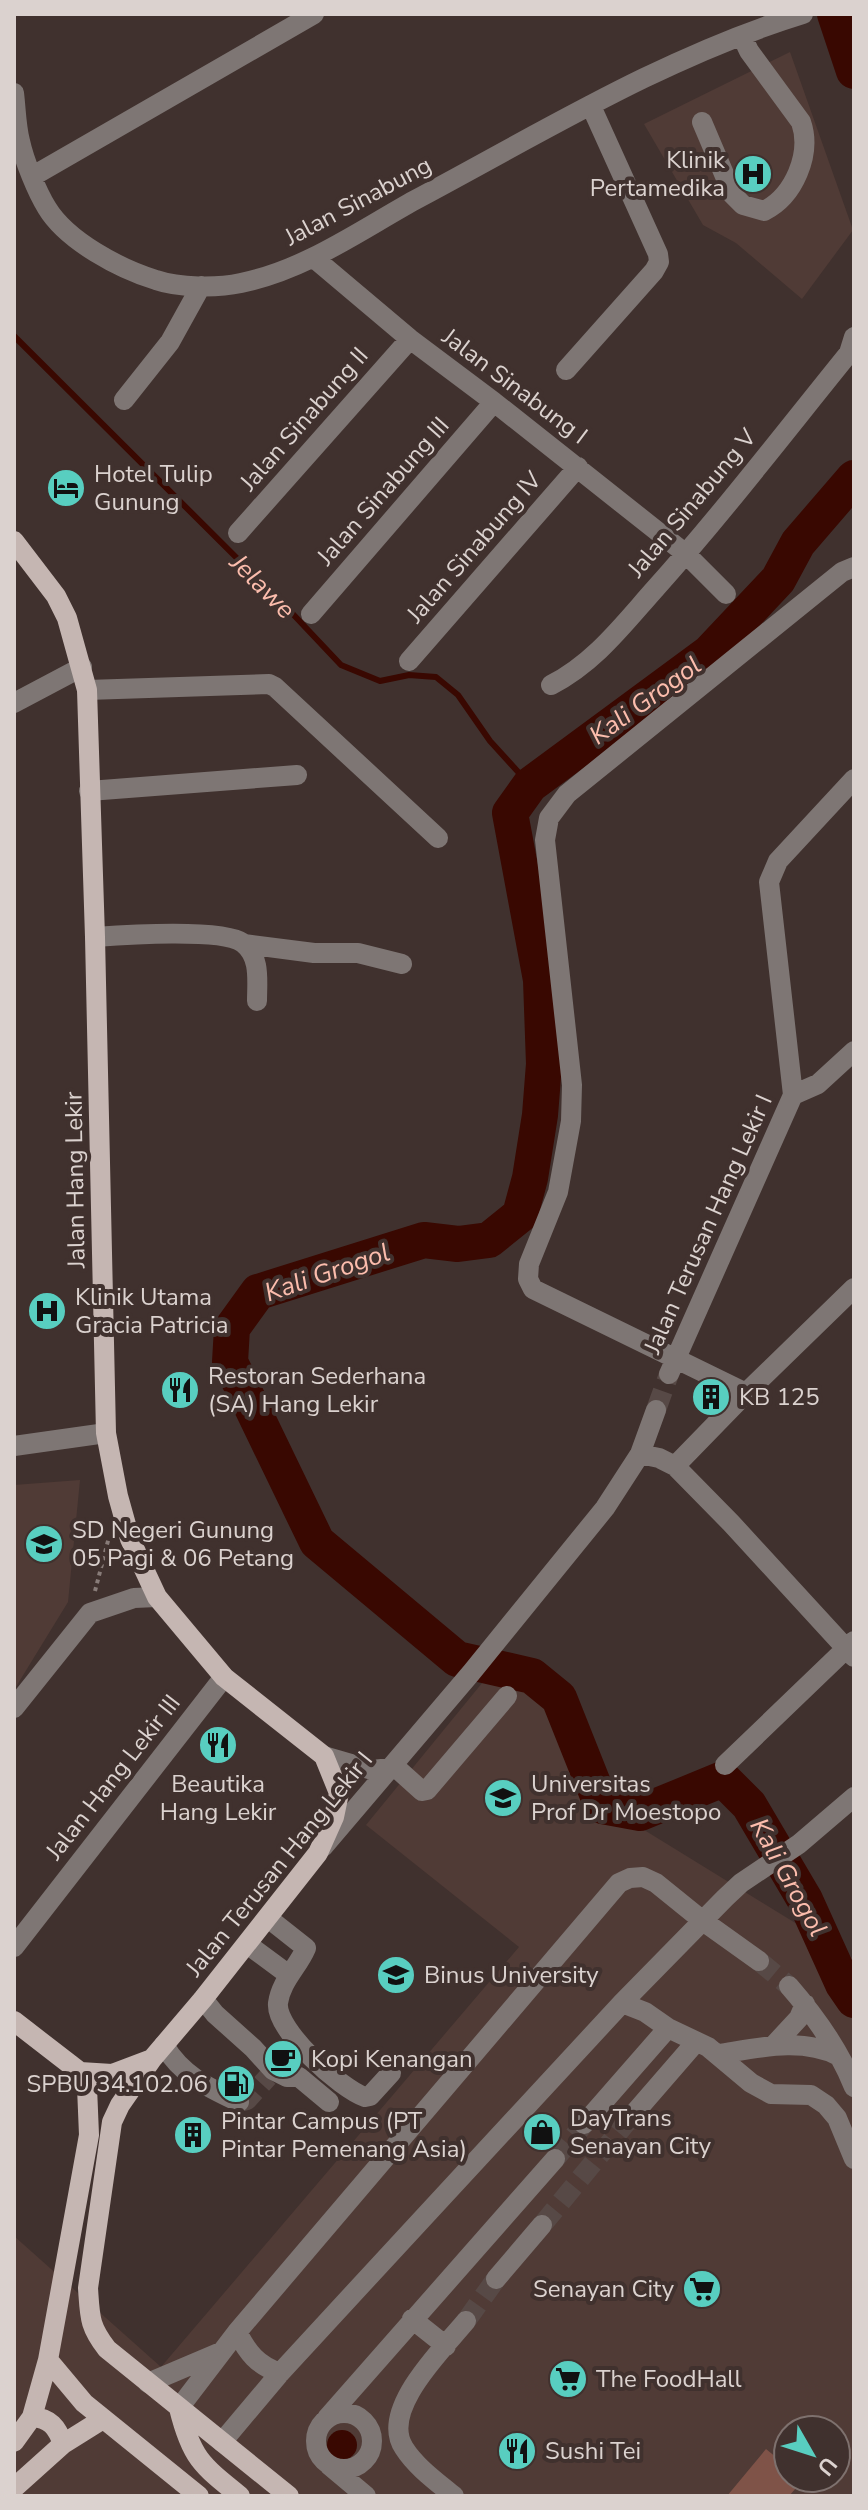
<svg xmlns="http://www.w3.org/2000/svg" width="868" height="2510" font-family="'Nunito Sans',sans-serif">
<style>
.built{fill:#503b36;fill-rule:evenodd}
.green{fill:#7f5348}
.water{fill:#390801}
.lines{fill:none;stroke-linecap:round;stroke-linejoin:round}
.stream{stroke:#390801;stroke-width:6}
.river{stroke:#390801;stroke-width:36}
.minor-tunnel{stroke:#574946;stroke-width:20;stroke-dasharray:20 10;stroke-linecap:butt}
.path{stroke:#887c79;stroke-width:4;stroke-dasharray:4 4;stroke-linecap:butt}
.minor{stroke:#7e7674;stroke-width:20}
.major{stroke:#c5b6b2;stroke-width:20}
.labels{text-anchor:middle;stroke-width:8;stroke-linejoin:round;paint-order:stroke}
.poi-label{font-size:24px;fill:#dbd2cf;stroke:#40312e;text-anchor:start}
.street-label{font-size:24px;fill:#dbd2cf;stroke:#40312e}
.water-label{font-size:26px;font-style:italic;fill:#fcbdad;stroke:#40312e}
</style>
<rect width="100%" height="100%" fill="#40312e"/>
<path class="built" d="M 790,52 L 853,230 L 802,299 L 736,243 L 703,225 L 644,124 Z
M 80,1480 L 68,1602 L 14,1690 L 14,1485 Z
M 505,1655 L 557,1674 L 592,1736 L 628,1820 L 854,1959 L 854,2496 L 14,2496 L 14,2236 L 161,2367 L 519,1947 L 366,1825 ZM 788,2430 L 836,2430 L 836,2478 L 788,2478 Z"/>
<path class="green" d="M 766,2449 L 788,2467 L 788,2478 L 803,2480 L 789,2496 L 727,2496 Z"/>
<path class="water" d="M327 2445a15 15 0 1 1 30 0a15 15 0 1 1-30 0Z"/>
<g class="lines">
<path class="stream" d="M 14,336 L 290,611 L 341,665 L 380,681 L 409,675 L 436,677 L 458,695 L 490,741 L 530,785"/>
<path class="river" d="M 835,14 L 854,71
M 854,478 L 798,543 L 778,580 L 709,653 L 530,785 L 510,813 L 541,980 L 544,1064 L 540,1115 L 530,1178 L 520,1215 L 489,1240 L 458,1244 L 424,1240 L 258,1292 L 232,1328 L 230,1362 L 317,1542 L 457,1659 L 532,1676 L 559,1698 L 602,1806 L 640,1813 L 723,1779 L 749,1805 L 805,1900 L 843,1984 L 854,2000"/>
<path class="minor-tunnel" d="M 656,1410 L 669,1374
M 759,1961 L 789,1986
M 239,2102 L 247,2100 L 268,2077
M 555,2159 L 584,2124
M 542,2225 L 631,2117
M 466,2321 L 496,2279"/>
<path class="path" d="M 95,1591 L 109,1537"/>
<path class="minor" d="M 14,93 C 16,109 16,126 20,141 C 24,160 37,192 47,208 C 67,241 120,269 156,280 C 179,288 218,288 241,283 C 305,270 359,231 415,200 C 541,133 666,56 803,14
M 702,122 L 733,195 L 743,205 L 764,211 C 794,196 812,154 801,122 L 749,51 L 742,36
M 33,176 L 314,14
M 314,258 L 410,339 L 494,402 L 686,554 L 726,594
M 566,370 L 654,271 L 659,262 L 658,254 L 591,106
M 124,400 L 170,342 L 201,286
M 238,533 L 410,339
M 311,614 L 494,402
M 409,661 L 578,467
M 551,685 C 594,663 622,626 654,590 C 722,514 785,432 849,353 L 854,337
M 87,690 L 269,684 L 275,687 L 438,838
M 14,703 L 82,667
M 89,791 L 297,775
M 95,937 C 123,935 223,928 243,943 C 261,957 257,981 257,1001
M 244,944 L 314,953 L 358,953 L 402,964
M 793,1095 L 769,882 L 778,861 L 854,779
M 793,1095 L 818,1084 L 854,1051
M 669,1374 L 793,1095
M 746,1393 L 533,1289 L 528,1279 L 529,1264 L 558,1192 L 571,1121 L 572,1085 L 545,840 L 549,818 L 567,794 L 842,572 L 854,567
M 14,1446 L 106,1433
M 640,1454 L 659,1458 L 675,1466 L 731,1523 L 854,1657
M 675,1466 L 746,1393 L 854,1288
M 14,1708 L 90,1613 L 134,1598 L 157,1597
M 324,1756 L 372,1770 L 391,1768
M 393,1765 L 422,1791 L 427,1790 L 507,1696
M 725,1765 L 854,1641
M 323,1847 L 471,1673 L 605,1508 L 640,1454 L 656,1410
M 268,1918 L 306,1948 C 298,1967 281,1981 278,2003 C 275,2030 341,2089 365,2097 L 370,2096 L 391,2073
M 247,1944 L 289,1975
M 14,1947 L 224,1677
M 789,1986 C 815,2016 839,2049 854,2087
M 203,1999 L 215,2014 L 253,2048 L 273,2070 L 287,2077 L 299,2077 L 329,2102
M 622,2003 L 645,2012 L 668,2028 L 708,2047 L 751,2083 L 771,2094 L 811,2095 L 826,2105 L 837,2118 L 854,2159
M 164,2045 C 181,2075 209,2088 239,2102
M 774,2045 L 799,2018 L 805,2004
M 719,2054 C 758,2048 802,2037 839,2056
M 631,2117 L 696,2042
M 584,2124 L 668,2028
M 496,2279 L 542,2225
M 412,2319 L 446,2346
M 237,2332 C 248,2353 257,2365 280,2373
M 148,2383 L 221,2352
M 179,2408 L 237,2332 L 619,1883 L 630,1878 L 643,1877 L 656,1883 L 703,1921 L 759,1961
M316 2441a28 28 0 1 1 56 0a28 28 0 1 1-56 0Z
M 327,2418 L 555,2159
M 222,2442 L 280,2373 L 363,2283 L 622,2003 L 725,1898 L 741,1883 L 799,1844 L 854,1797
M 329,2465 L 366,2496
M 454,2496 C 437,2482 416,2467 404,2448 C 379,2410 443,2349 466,2321"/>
<path class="major" d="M 14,541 L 56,596 L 67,618 L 87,690 L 95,937 L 106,1433 L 118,1496 L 130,1539 L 157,1597 L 224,1677 L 324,1756 L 339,1793 L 334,1817 L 318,1853 L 203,1999 L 152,2059 L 120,2105 L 112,2122 L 88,2288 C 90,2317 89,2326 107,2349 L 289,2496
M 14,2021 L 80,2072 L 87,2087 L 89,2135 L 48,2360 L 32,2417 L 14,2442
M 80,2072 L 112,2074 L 149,2060
M 48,2360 L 84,2403 L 199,2496
M 179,2408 C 191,2457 201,2465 240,2496
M 32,2417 C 50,2418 57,2427 63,2444
M 14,2488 L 63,2444 L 103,2419"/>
</g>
<defs>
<g id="hospital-disc" transform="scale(2)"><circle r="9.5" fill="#58cec0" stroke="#40312e"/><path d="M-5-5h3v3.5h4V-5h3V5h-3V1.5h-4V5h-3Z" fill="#111"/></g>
<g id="hotel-disc" transform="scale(2)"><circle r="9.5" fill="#58cec0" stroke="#40312e"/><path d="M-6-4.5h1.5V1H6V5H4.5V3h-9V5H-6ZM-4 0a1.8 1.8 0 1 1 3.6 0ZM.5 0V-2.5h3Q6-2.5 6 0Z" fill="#111"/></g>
<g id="restaurant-disc" transform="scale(2)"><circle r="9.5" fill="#58cec0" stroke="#40312e"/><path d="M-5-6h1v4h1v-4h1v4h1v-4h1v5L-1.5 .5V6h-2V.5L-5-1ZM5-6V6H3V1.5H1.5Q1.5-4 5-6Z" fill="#111"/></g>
<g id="building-disc" transform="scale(2)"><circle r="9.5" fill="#58cec0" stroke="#40312e"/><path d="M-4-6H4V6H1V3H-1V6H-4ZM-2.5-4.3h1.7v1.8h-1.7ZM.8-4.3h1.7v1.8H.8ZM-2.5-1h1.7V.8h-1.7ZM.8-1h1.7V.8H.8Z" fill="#111"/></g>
<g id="school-disc" transform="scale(2)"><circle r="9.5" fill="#58cec0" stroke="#40312e"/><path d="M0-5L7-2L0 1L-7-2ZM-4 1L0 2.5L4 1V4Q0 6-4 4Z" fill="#111"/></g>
<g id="university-disc" transform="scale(2)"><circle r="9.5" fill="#58cec0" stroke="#40312e"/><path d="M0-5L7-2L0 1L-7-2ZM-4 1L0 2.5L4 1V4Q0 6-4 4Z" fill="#111"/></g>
<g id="cafe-disc" transform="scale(2)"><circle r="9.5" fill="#58cec0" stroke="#40312e"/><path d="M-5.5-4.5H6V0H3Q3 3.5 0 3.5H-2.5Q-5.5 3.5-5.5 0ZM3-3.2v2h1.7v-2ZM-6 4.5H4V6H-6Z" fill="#111"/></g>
<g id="fuel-disc" transform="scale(2)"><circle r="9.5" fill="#58cec0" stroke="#40312e"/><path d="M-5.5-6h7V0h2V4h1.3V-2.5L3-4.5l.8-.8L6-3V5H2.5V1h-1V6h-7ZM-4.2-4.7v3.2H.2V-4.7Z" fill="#111"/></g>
<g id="shop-disc" transform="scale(2)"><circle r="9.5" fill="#58cec0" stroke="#40312e"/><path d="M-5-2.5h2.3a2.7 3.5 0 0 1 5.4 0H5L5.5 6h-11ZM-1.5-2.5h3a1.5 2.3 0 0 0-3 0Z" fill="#111"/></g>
<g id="supermarket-disc" transform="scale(2)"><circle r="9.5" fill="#58cec0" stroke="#40312e"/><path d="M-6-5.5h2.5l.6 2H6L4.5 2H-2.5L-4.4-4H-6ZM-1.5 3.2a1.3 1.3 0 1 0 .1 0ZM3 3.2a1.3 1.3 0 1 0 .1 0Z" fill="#111"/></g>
</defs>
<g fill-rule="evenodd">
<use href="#hospital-disc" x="753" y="174"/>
<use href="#hotel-disc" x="66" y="488"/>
<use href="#hospital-disc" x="47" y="1311"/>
<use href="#restaurant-disc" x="180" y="1390"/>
<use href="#building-disc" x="711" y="1397"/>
<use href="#school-disc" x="44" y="1544"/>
<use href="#restaurant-disc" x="218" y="1745"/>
<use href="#university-disc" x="503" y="1798"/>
<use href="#university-disc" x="396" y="1975"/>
<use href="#cafe-disc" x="283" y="2059"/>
<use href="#fuel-disc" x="236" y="2084"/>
<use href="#shop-disc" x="542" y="2132"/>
<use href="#building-disc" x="193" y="2135"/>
<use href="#supermarket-disc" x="702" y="2289"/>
<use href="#supermarket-disc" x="568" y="2379"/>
<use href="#restaurant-disc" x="517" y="2451"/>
</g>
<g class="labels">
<g class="poi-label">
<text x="725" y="168" text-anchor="end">Klinik<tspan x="725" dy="28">Pertamedika</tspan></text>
<text x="94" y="482">Hotel Tulip<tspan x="94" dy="28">Gunung</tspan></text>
<text x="75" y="1305">Klinik Utama<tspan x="75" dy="28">Gracia Patricia</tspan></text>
<text x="208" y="1384">Restoran Sederhana<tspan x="208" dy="28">(SA) Hang Lekir</tspan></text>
<text x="739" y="1405">KB 125</text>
<text x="72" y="1538">SD Negeri Gunung<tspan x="72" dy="28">05 Pagi &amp; 06 Petang</tspan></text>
<text x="218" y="1792" text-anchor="middle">Beautika<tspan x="218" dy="28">Hang Lekir</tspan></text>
<text x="531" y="1792">Universitas<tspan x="531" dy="28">Prof Dr Moestopo</tspan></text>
<text x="424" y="1983">Binus University</text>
<text x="311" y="2067">Kopi Kenangan</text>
<text x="208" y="2092" text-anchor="end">SPBU 34.102.06</text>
<text x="570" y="2126">DayTrans<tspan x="570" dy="28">Senayan City</tspan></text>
<text x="221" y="2129">Pintar Campus (PT<tspan x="221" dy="28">Pintar Pemenang Asia)</tspan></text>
<text x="674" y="2297" text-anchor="end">Senayan City</text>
<text x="596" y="2387">The FoodHall</text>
<text x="545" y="2459">Sushi Tei</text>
</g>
<g class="street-label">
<text transform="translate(358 201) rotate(-28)" y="8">Jalan Sinabung</text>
<text transform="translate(515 386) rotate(37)" y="8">Jalan Sinabung I</text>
<text transform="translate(304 419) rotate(-49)" y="8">Jalan Sinabung II</text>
<text transform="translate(383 491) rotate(-49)" y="8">Jalan Sinabung III</text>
<text transform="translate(692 503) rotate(-50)" y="8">Jalan Sinabung V</text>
<text transform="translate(474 547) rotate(-49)" y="8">Jalan Sinabung IV</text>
<text transform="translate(75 1180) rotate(-91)" y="8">Jalan Hang Lekir</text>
<text transform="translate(708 1224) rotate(-66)" y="8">Jalan Terusan Hang Lekir I</text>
<text transform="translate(113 1777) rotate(-52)" y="8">Jalan Hang Lekir III</text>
<text transform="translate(279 1864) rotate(-51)" y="8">Jalan Terusan Hang Lekir I</text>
</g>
<g class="water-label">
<text transform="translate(263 586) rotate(45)" y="9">Jelawe</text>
<text transform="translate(645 700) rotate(-36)" y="9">Kali Grogol</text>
<text transform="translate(327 1272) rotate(-19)" y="9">Kali Grogol</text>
<text transform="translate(789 1877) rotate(61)" y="9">Kali Grogol</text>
</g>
</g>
<rect width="868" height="2510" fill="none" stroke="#dbd2cf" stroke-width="32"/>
<g transform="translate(812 2454) rotate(129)"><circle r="38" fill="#40312e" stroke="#7e716e" stroke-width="2"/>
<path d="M0-6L14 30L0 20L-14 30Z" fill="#58cec0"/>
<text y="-12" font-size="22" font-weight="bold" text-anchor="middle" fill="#dbd2cf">U</text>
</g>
</svg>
